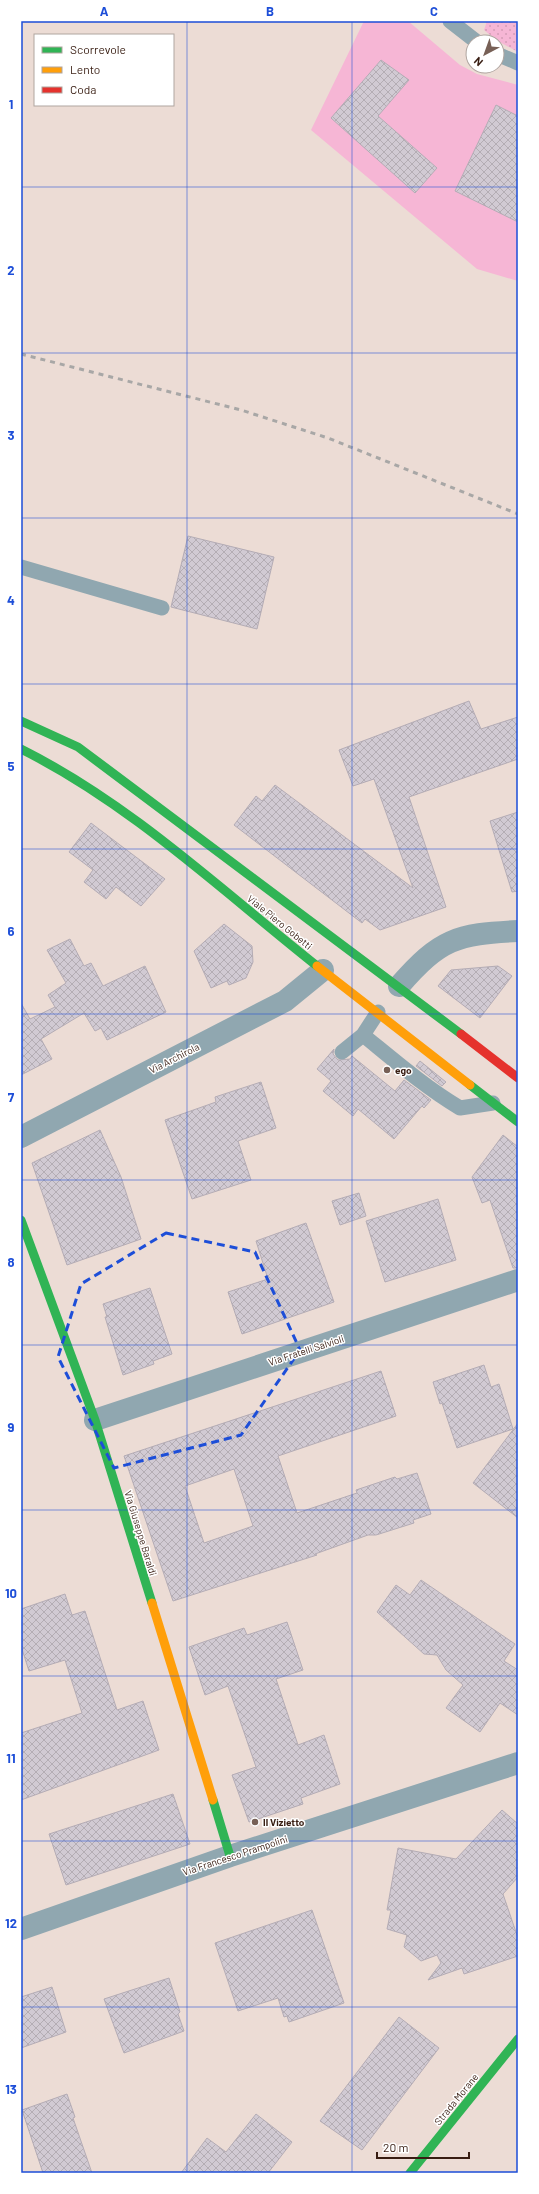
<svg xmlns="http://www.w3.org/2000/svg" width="539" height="2194" font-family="Barlow,sans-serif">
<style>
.grass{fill:url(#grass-dots)}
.pitch{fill:#f6b6d5}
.building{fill:url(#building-cross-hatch);stroke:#b4acb5;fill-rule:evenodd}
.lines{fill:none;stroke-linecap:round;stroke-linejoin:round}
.lane{stroke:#90a7b0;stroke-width:15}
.street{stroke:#90a7b0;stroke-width:22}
.fast{stroke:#30b455;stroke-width:9}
.slow{stroke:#ff9f0a;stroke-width:9}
.jam{stroke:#e5322d;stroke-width:9}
.rail{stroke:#a8a7a6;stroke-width:3;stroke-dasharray:5 5;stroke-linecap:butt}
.marked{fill:none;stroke:#1d4ed8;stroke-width:3;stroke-dasharray:8 5;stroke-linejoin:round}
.grid{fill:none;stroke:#1d4ed8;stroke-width:1;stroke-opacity:0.55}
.poi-dot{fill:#776056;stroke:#fff;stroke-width:1.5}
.labels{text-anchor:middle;stroke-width:3;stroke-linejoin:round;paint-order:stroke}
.street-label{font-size:10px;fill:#381d12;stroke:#fff}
.poi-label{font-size:10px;font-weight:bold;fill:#381d12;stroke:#fff;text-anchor:start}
.neatline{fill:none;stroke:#1d4ed8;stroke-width:1.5}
.grid-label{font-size:13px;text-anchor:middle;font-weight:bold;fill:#1d4ed8}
</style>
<defs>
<pattern id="grass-dots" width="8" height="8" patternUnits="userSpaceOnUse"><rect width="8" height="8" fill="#f6b6d5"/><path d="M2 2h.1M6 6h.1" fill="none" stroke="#d49cb6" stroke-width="1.8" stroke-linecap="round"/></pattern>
<pattern id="building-cross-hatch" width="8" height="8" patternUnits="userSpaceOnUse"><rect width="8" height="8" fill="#d1cad3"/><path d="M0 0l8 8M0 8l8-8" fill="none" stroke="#b4adb4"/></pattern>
</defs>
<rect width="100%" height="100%" fill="#ecdcd5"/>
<path class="grass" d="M 487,21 L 518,21 L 518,52 L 496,40 L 484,30 Z"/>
<path class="pitch" d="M 364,21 L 408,21 L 460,65 L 477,74 L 518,85 L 518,281 L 477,269 L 311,130 Z"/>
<path class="building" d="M 381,60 L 409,80 L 378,116 L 437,168 L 415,193 L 331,118 Z
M 496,105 L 518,116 L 518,222 L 455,191 Z
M 188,536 L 274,557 L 257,629 L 171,607 Z
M 469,701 L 481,729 L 518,717 L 518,759 L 409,797 L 446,907 L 380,930 L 365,919 L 362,923 L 234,825 L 256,796 L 262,801 L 275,785 L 413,888 L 374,779 L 353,786 L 339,750 Z
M 518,812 L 518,891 L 512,892 L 490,821 Z
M 91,823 L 165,879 L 141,906 L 116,887 L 106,899 L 84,882 L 93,870 L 69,852 Z
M 224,924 L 252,946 L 253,962 L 246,978 L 229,985 L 227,981 L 211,988 L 194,951 Z
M 70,939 L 84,966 L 91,963 L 103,986 L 145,966 L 166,1012 L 107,1040 L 101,1028 L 95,1031 L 84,1013 L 41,1039 L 52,1059 L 21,1075 L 21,1003 L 30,1019 L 55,1007 L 48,995 L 66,983 L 47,950 Z
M 498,966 L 512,976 L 480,1018 L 438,986 L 451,970 Z
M 334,1049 L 333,1054 L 338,1060 L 350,1059 L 352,1056 L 395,1091 L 404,1080 L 431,1100 L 424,1108 L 422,1106 L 394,1139 L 358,1109 L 353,1116 L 323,1091 L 331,1081 L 317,1069 Z
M 420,1061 L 446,1082 L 442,1086 L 416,1066 Z
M 261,1082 L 276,1128 L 238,1141 L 251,1180 L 192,1199 L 165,1120 L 216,1102 L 215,1097 Z
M 100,1130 L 121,1177 L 141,1239 L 67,1265 L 32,1163 Z
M 503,1135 L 518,1147 L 518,1268 L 513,1268 L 490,1200 L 482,1203 L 472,1177 Z
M 359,1193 L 366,1216 L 340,1225 L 332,1201 Z
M 438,1199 L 456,1260 L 385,1282 L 366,1221 Z
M 306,1223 L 334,1302 L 242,1334 L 228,1292 L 268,1279 L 256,1241 Z
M 150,1288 L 172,1354 L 153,1361 L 154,1364 L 123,1375 L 105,1317 L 107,1317 L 103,1304 Z
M 484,1365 L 491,1387 L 499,1384 L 513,1429 L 457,1448 L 442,1403 L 440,1404 L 433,1382 Z
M 381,1371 L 396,1416 L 278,1456 L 297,1513 L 357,1493 L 356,1490 L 395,1477 L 397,1479 L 417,1473 L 431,1514 L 413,1520 L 414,1523 L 376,1535 L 368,1535 L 315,1554 L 317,1555 L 173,1601 L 124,1456 ZM 234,1469 L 253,1526 L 204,1543 L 185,1486 Z
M 518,1423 L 518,1518 L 473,1483 Z
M 421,1580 L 515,1644 L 504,1661 L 518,1670 L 518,1715 L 500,1703 L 480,1732 L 446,1708 L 463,1685 L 446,1670 L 437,1655 L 424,1654 L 377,1612 L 396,1585 L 410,1595 Z
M 65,1594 L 72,1615 L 85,1611 L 117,1710 L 143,1701 L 159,1750 L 21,1800 L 21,1733 L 82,1713 L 65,1660 L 29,1671 L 21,1646 L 21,1609 Z
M 287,1622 L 303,1670 L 276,1679 L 298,1745 L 324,1735 L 340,1784 L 301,1798 L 303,1804 L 249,1822 L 232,1775 L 256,1767 L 228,1686 L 205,1695 L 189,1647 L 244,1628 L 247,1635 Z
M 173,1794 L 190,1844 L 66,1885 L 49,1834 Z
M 502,1810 L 518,1824 L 518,1877 L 503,1894 L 518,1938 L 518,1956 L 464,1974 L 462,1968 L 428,1980 L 441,1963 L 437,1955 L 421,1961 L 404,1947 L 407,1935 L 387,1929 L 391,1910 L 387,1910 L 398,1848 L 456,1859 Z
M 312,1910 L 344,2003 L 289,2022 L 287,2016 L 284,2017 L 278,1998 L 238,2011 L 215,1943 Z
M 169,1978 L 180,2012 L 178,2014 L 184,2031 L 124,2053 L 104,1999 Z
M 52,1987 L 66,2032 L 21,2048 L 21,1997 Z
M 399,2017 L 439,2048 L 362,2150 L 320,2121 Z
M 67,2094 L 75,2117 L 73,2118 L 92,2173 L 43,2173 L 22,2110 Z
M 256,2114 L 292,2142 L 268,2173 L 181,2173 L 207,2138 L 226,2152 Z"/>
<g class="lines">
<path class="lane" d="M 450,21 L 477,42
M 497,54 L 518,63
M 21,567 L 162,608
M 378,1012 L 363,1035 C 395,1061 425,1087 460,1108 L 493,1103
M 342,1052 L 363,1035"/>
<path class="street" d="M 399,986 C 440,939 456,934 518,931
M 21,1137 L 285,1001 L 323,970
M 95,1420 L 518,1280
M 21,1929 L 230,1856 L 518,1763"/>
<path class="fast" d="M 21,721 L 78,747 L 461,1034
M 21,749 C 131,804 221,890 317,966
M 470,1085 L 518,1122
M 21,1220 L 95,1420 L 152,1603
M 213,1800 L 230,1856
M 410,2173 L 518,2039"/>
<path class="slow" d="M 317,966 L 470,1085
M 152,1603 L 213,1800"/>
<path class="jam" d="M 461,1034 L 518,1078"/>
<path class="rail" d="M 21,354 L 241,410 L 328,438 L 518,514"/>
</g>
<path class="marked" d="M 166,1233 L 255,1252 L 300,1350 L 241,1435 L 114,1468 L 58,1357 L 81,1284 Z"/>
<path class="grid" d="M 187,21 L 187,2173M 352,21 L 352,2173M 21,187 L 518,187M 21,353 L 518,353M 21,518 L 518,518M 21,684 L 518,684M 21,849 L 518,849M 21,1014 L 518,1014M 21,1180 L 518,1180M 21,1345 L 518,1345M 21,1510 L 518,1510M 21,1676 L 518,1676M 21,1841 L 518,1841M 21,2007 L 518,2007"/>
<g class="poi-dot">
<circle cx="387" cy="1070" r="4"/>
<circle cx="255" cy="1822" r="4"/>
</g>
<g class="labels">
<g class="street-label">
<text transform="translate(280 922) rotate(39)" y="4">Viale Piero Gobetti</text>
<text transform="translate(174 1058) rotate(-27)" y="4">Via Archirola</text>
<text transform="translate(306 1350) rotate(-18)" y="4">Via Fratelli Salvioli</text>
<text transform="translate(141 1533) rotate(73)" y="4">Via Giuseppe Baraldi</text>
<text transform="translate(235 1855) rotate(-18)" y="4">Via Francesco Prampolini</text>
<text transform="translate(456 2099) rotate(-51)" y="4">Strada Morane</text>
</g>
<g class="poi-label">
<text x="395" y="1074">ego</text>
<text x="263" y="1826">Il Vizietto</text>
</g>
</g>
<rect width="539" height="2194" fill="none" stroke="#ffffff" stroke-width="44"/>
<rect x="34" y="34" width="140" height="72" fill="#ffffff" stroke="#afa5a0"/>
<rect x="42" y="47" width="20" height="6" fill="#30b455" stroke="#afa5a0"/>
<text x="70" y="54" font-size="12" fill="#381d12">Scorrevole</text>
<rect x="42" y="67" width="20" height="6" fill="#ff9f0a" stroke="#afa5a0"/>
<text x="70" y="74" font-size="12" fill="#381d12">Lento</text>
<rect x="42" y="87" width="20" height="6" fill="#e5322d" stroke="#afa5a0"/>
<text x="70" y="94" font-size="12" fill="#381d12">Coda</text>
<g transform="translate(485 54) rotate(221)"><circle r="19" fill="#ffffff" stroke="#afa5a0"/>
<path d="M0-3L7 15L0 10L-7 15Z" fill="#776056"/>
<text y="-6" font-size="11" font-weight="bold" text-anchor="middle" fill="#381d12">N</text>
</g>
<path d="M377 2152v6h92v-6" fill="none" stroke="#381d12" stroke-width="2"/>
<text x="383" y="2152" font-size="12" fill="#381d12" stroke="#ffffff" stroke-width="3" paint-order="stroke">20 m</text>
<rect x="22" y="22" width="495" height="2150" class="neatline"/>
<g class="grid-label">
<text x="104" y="16">A</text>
<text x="270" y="16">B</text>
<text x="434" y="16">C</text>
<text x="11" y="109">1</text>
<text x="11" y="275">2</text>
<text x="11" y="440">3</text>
<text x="11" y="605">4</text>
<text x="11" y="771">5</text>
<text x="11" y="936">6</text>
<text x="11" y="1102">7</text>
<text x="11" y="1267">8</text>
<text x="11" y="1432">9</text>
<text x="11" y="1598">10</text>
<text x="11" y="1763">11</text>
<text x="11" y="1928">12</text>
<text x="11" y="2094">13</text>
</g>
</svg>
